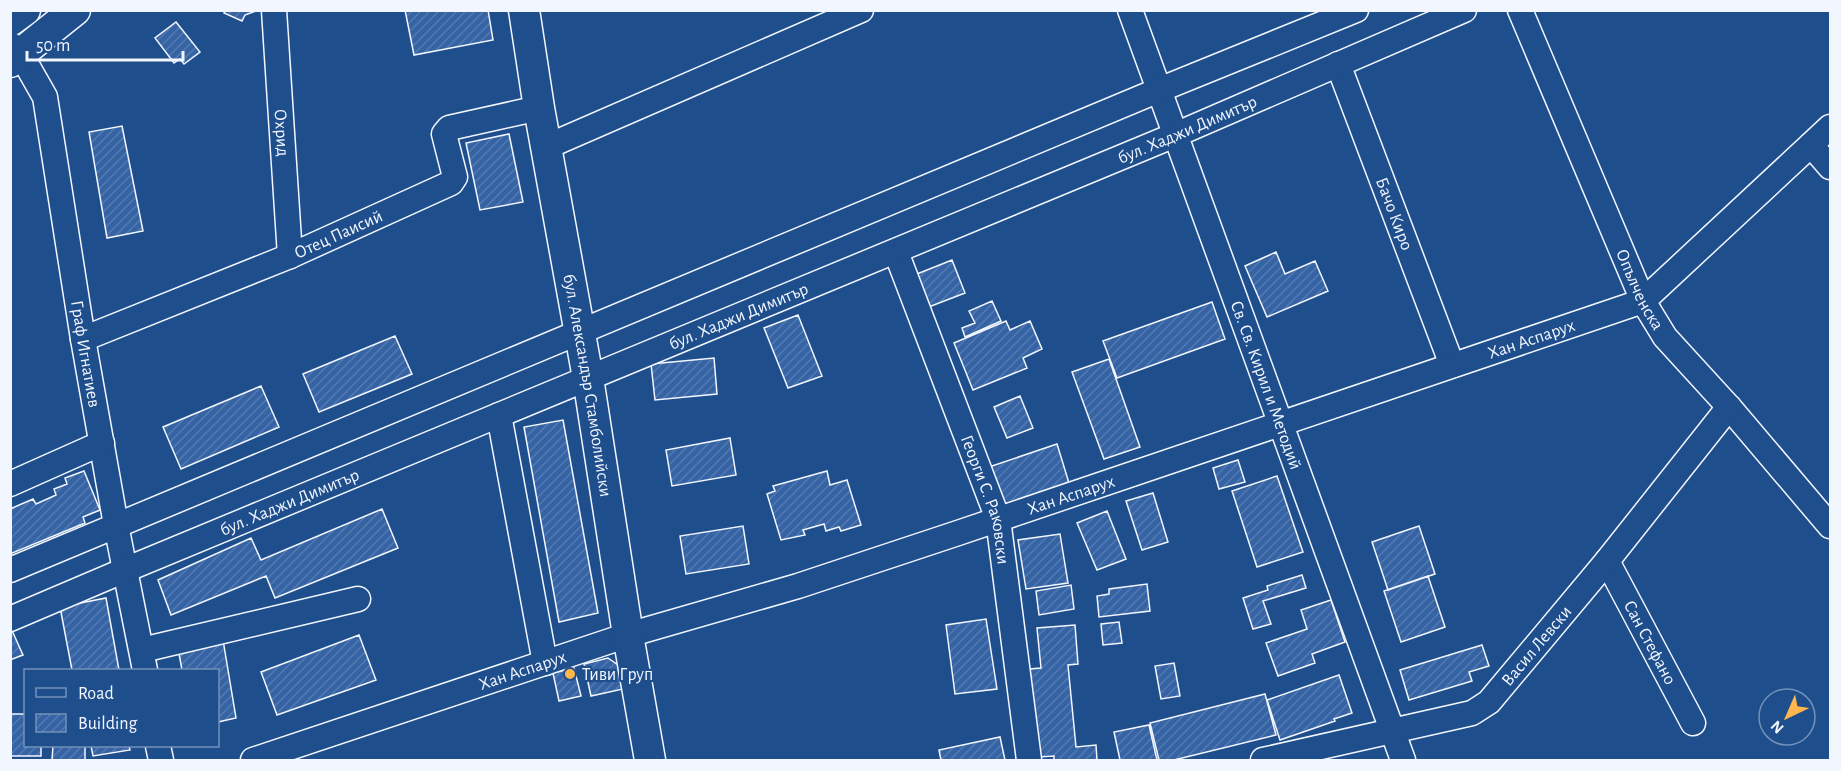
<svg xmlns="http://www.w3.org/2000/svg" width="1841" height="771" font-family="'Alegreya Sans',sans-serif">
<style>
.building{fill:url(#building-hatch);stroke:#f2f6ff;stroke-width:1.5}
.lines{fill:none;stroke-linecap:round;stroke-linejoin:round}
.minor-casing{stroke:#f2f6ff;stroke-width:27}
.major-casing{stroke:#f2f6ff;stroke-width:33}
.minor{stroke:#1f4e8c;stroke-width:24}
.major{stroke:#1f4e8c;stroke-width:30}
.poi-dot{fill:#ffb74d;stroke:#1f4e8c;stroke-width:2}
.labels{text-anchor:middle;stroke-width:4.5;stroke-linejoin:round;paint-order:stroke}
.street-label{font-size:18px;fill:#f2f6ff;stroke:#1f4e8c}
.poi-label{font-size:18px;fill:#f2f6ff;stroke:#1f4e8c;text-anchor:start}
</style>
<defs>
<pattern id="building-hatch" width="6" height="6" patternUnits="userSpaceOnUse" patternTransform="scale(1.5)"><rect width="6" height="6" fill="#3563a3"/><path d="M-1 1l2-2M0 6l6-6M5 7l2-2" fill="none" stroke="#537ab1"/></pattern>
</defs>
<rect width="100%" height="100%" fill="#1f4e8c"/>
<path class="building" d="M 226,10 L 259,10 L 245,15 L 242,21 L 224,13 Z
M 405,10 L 488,10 L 493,40 L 414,55 Z
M 176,22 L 200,52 L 184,64 L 180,59 L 174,63 L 155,38 Z
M 122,126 L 143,231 L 107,238 L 89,132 Z
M 509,134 L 523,202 L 480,210 L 466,143 Z
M 1276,252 L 1285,274 L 1315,261 L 1328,291 L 1267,317 L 1245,266 Z
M 952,260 L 965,293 L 926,308 L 912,276 Z
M 992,301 L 1001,321 L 965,337 L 962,328 L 975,323 L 969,311 Z
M 1212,302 L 1225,339 L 1117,378 L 1103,341 Z
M 798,315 L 822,376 L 788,388 L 764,328 Z
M 1006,321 L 1010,330 L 1030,321 L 1042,349 L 1023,358 L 1027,368 L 973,390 L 954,343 Z
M 395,336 L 412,374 L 319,412 L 303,374 Z
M 714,358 L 717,394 L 655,400 L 651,364 Z
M 1109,359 L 1140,447 L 1104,459 L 1072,372 Z
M 261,386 L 279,427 L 181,469 L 163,427 Z
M 1020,396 L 1033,428 L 1007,438 L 994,407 Z
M 563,420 L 598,613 L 559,622 L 524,427 Z
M 730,438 L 736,475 L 672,486 L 666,450 Z
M 1057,444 L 1069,483 L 1002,505 L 989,467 Z
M 1238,460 L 1245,482 L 1219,489 L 1213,468 Z
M 84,471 L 100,510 L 83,517 L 85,523 L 10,554 L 10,509 L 33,499 L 36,504 L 56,495 L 54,489 L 67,484 L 65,478 Z
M 827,471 L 830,485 L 847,480 L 861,525 L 841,531 L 839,527 L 826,531 L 824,524 L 803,530 L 805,535 L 781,540 L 767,494 L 775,491 L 773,486 Z
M 1277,476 L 1303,552 L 1257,567 L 1232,491 Z
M 1153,493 L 1168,542 L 1142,550 L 1126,501 Z
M 382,509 L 398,548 L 275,598 L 266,576 L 171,615 L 158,580 L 251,538 L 261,560 Z
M 1107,511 L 1126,559 L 1097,570 L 1077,523 Z
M 743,526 L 749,564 L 686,574 L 680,536 Z
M 1419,526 L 1435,574 L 1388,590 L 1372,542 Z
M 1060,534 L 1068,583 L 1026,589 L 1018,540 Z
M 1302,575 L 1306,588 L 1263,601 L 1271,624 L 1253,629 L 1243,598 L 1268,590 L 1267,586 Z
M 1428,576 L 1445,627 L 1401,642 L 1384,591 Z
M 1147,584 L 1150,611 L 1099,617 L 1097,596 L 1109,594 L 1109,589 Z
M 1071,585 L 1074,609 L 1039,615 L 1036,591 Z
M 106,598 L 119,670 L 72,670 L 60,607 Z
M 1331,600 L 1345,642 L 1312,654 L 1315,663 L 1278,676 L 1266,643 L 1307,629 L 1301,610 Z
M 986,619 L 997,689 L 955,694 L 946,625 Z
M 1119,622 L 1122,643 L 1103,645 L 1101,624 Z
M 1075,625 L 1078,664 L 1068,665 L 1076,747 L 1096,745 L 1097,760 L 1054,760 L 1054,756 L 1038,757 L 1030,669 L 1041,668 L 1037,628 Z
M 10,626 L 23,655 L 10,660 Z
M 359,635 L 376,680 L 277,715 L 261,672 Z
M 223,640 L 236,718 L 218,722 L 218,670 L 182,670 L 178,648 Z
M 1482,645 L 1489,666 L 1469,672 L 1472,681 L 1409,700 L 1400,670 Z
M 608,658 L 618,665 L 623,689 L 591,696 L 584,664 Z
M 1174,663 L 1180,696 L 1161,699 L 1155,666 Z
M 574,668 L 581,696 L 559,701 L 553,673 Z
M 1339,675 L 1352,713 L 1334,719 L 1335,721 L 1280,740 L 1267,700 Z
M 1265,694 L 1276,735 L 1174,760 L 1159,760 L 1150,723 Z
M 10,714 L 26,714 L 26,746 L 41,746 L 41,756 L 10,756 Z
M 1149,725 L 1157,760 L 1120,760 L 1114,732 Z
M 1000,737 L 1005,760 L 941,760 L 939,750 Z
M 53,746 L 85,746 L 85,760 L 52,760 Z
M 91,746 L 129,746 L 130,750 L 93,756 Z"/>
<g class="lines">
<g class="minor-casing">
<g id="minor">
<path id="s1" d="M 274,10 L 290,256"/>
<path id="s2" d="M 1130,10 L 1403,760"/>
<path id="s3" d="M 1520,10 L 1643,301 L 1665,337 L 1729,407 L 1830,526"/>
<path id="s4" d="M 10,44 L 20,53 L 45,97 L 83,339 L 116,525 L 145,670"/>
<path id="s5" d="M 1338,64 L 1452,365"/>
<path d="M 1811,145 L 1830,167"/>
<path d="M 546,147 L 861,10"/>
<path id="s6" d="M 896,252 L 998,519 L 1029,760"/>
<path id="s7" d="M 83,339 L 290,256 L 451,183 L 455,177 L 444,134 L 449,128 L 539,108"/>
<path d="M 499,415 L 545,663"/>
<path d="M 10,484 L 102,443"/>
<path id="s8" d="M 1607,561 L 1693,723"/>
<path d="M 10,570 L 1159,90 L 1356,10"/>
<path id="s9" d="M 10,619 L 125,570 L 1175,135 L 1464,10"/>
<path d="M 142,650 L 358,599"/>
<path d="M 158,746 L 161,760"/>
<path id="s10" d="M 253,760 L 628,635 L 798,586 L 958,533 L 1643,301 L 1830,127"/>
<path id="s11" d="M 1263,760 L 1472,713 L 1489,702 L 1607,561 L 1729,407"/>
</g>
</g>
<g class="major-casing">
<g id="major">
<path id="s12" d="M 524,10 L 539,108 L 588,378 L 628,635 L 650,760"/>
<path d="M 10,21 L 25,10"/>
<path d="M 10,62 L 75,10"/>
</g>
</g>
<use href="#minor" class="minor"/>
<use href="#major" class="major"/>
</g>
<circle class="poi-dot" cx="570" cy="674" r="6"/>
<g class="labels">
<g class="street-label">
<text dy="6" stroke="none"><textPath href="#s9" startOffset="1275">бул. Хаджи Димитър</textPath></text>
<text dy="6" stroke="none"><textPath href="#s1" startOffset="123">Охрид</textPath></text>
<text dy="6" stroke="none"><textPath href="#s5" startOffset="160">Бачо Киро</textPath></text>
<text dy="6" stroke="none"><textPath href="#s7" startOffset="276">Отец Паисий</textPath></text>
<text dy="6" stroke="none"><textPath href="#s3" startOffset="304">Опълченска</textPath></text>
<text dy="6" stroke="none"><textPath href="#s9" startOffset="789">бул. Хаджи Димитър</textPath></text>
<text dy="6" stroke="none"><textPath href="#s10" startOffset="1346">Хан Аспарух</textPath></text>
<text dy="6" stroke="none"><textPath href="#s4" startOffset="324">Граф Игнатиев</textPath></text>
<text dy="6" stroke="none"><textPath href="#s12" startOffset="381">бул. Александър Стамболийски</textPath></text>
<text dy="6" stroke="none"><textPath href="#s2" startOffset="399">Св. Св. Кирил и Методий</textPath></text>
<text dy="6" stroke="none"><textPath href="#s10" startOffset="860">Хан Аспарух</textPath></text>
<text dy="6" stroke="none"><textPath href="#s6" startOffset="264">Георги С. Раковски</textPath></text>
<text dy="6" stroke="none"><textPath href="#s9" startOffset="303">бул. Хаджи Димитър</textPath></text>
<text dy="6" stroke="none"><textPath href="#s8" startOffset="92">Сан Стефано</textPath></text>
<text dy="6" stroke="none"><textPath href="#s11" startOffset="308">Васил Левски</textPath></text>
<text dy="6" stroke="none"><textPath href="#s10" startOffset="284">Хан Аспарух</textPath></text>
</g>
<g class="poi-label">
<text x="582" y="680">Тиви Груп</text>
</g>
</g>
<rect width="1841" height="771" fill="none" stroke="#f2f6ff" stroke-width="24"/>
<rect x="24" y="669" width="195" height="78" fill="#1f4e8c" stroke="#7391ba" stroke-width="1.5"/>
<rect x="36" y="688" width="30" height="9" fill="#1f4e8c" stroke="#7391ba" stroke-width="1.5"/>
<text x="78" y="699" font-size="18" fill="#f2f6ff">Road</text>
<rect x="36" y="714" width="30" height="18" fill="url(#building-hatch)" stroke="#7391ba" stroke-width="1.5"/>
<text x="78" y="729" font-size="18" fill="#f2f6ff">Building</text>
<g transform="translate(1787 717) rotate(224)"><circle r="28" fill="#1f4e8c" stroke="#7391ba" stroke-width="1.5"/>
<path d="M0-4.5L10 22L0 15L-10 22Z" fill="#ffb74d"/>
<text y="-9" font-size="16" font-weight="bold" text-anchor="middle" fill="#f2f6ff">N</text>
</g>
<path d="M27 51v9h156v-9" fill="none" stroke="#f2f6ff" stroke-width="3"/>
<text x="36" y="51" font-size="18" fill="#f2f6ff" stroke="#1f4e8c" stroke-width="4.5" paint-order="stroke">50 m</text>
</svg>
